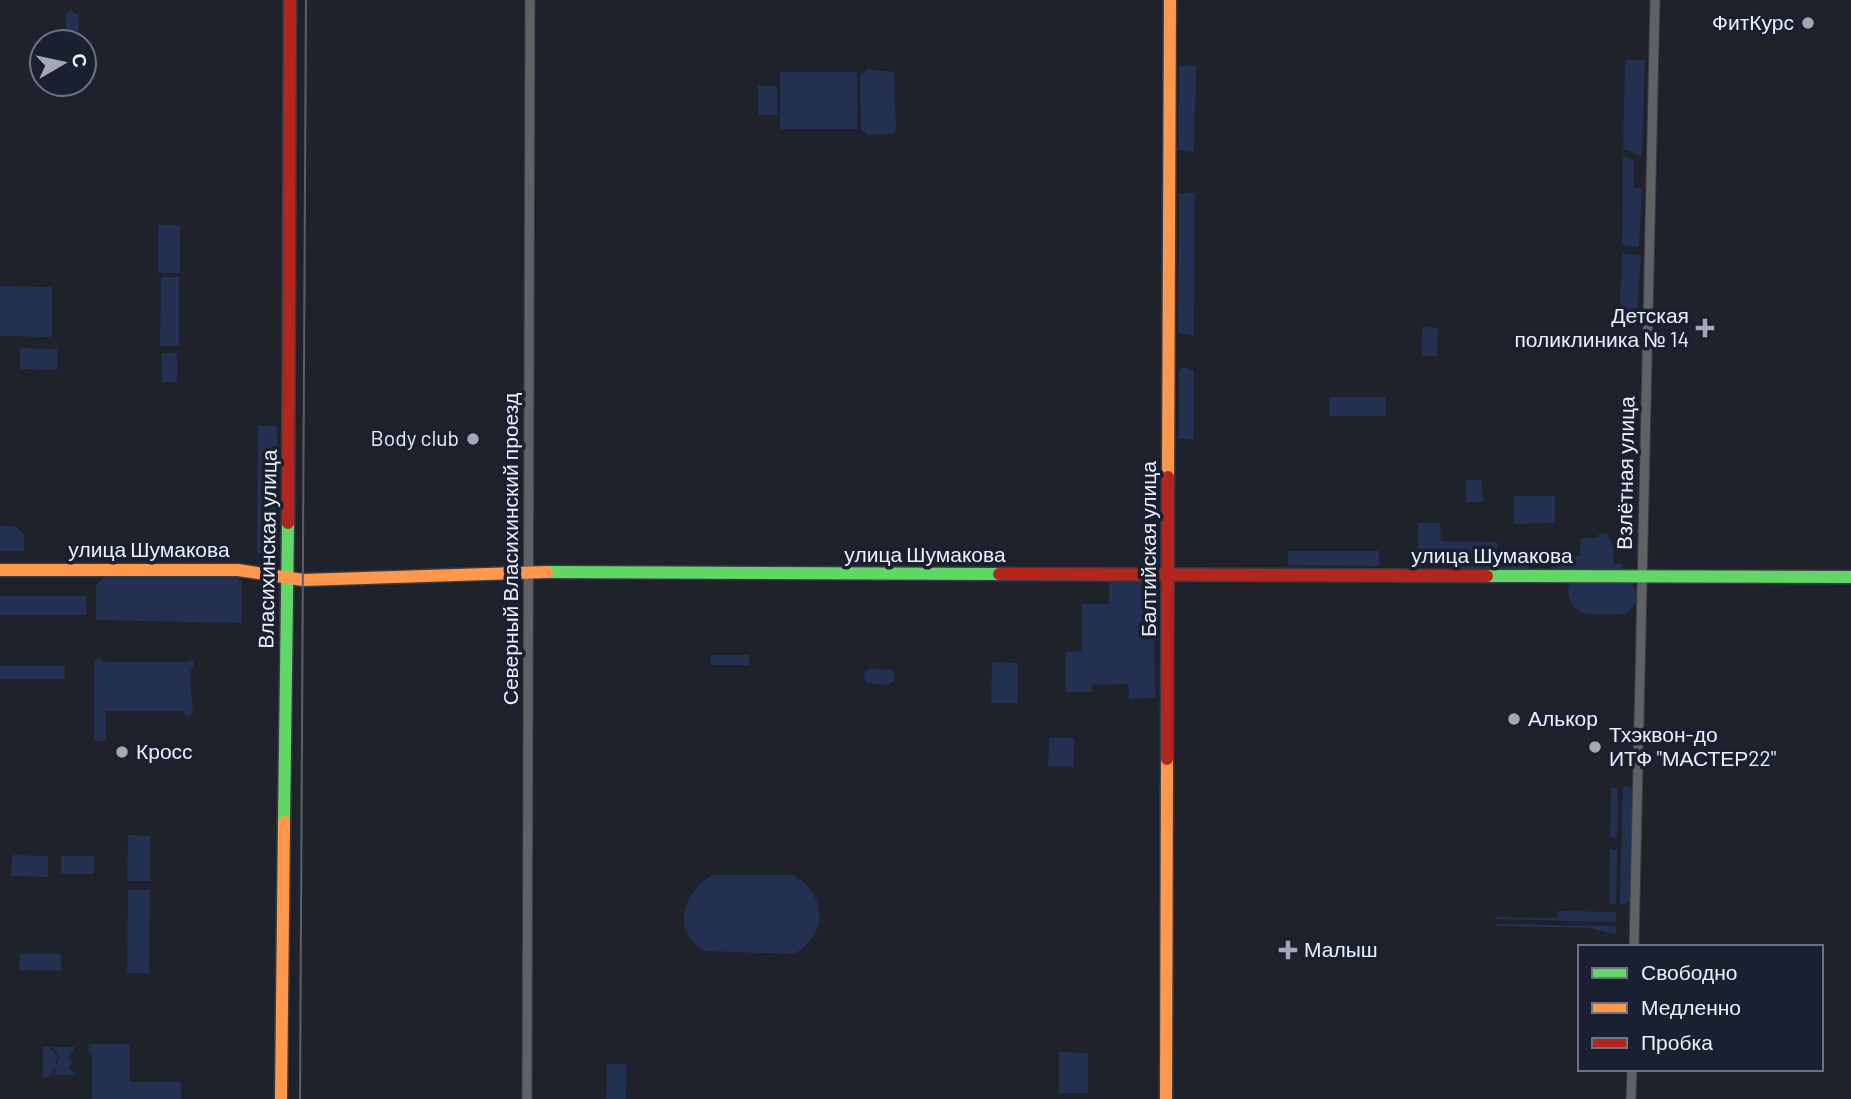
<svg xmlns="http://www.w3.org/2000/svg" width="1851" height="1099" font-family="Barlow,sans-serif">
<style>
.green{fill:#233050}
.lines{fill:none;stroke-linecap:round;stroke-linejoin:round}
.street-casing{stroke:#383c42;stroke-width:11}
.fast-casing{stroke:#383c42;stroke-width:15}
.slow-casing{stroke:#383c42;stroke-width:15}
.jam-casing{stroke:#383c42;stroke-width:15}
.street{stroke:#606165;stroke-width:9}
.fast{stroke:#63d668;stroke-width:12}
.slow{stroke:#ff974d;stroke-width:12}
.jam{stroke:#b3261e;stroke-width:12}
.tram{stroke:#5d5e65;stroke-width:2}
.poi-dot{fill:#a4a8b2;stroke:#1a202f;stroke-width:2.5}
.labels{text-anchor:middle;stroke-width:7;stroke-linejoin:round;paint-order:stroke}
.poi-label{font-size:21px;fill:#ebf0fb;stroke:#1a202f;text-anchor:start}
.street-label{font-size:21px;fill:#ebf0fb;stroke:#1a202f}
</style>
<rect width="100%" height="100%" fill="#1f222a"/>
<path class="green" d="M 70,10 L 79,15 L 78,42 L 66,40 L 66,15 Z
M 1625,60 L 1645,60 L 1642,156 L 1623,149 Z
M 1196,65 L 1194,152 L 1178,150 L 1179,66 Z
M 867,69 L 894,72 L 896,130 L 892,134 L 868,135 L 861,129 L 860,76 Z
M 780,72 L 857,72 L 857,129 L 780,129 Z
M 758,86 L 777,86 L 777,115 L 758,115 Z
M 1623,156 L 1634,160 L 1634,187 L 1642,188 L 1639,247 L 1622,245 Z
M 1179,193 L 1195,193 L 1194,336 L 1178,333 Z
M 158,225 L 180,225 L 180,273 L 158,273 Z
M 1622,253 L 1641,256 L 1637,310 L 1620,309 Z
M 161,277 L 179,277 L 179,346 L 160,346 Z
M 0,286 L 52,287 L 52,337 L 0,336 Z
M 1422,327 L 1438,328 L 1437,356 L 1421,356 Z
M 20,348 L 57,349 L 57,370 L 20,369 Z
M 162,353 L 177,353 L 177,382 L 162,382 Z
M 1183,367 L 1194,370 L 1194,439 L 1179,439 L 1179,371 Z
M 1329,397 L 1386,397 L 1386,416 L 1329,416 Z
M 258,426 L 277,426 L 278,553 L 257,553 Z
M 1466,480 L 1482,480 L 1483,502 L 1466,502 Z
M 1514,496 L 1555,496 L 1555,523 L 1514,524 Z
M 1418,523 L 1440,523 L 1441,541 L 1497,542 L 1497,557 L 1539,558 L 1526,570 L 1456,569 L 1453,560 L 1418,560 Z
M 0,526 L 14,526 L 24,534 L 24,551 L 0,551 Z
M 1607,533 L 1614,548 L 1613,564 L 1623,564 L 1623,570 L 1552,570 L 1552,556 L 1580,556 L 1581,538 L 1598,538 L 1599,534 Z
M 1288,551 L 1379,551 L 1379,566 L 1288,565 Z
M 103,578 L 236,578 L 242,581 L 242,623 L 96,620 L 96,585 Z
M 1154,581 L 1155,698 L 1129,699 L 1128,684 L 1092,685 L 1092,692 L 1065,692 L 1065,652 L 1082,651 L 1082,604 L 1109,604 L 1109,582 Z
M 1572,582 L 1631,583 L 1636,591 L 1636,602 L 1626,614 C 1600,614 1567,622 1568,587 Z
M 0,596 L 86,596 L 86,615 L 0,615 Z
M 711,655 L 749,655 L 749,665 L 711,665 Z
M 98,658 L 106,662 L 184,662 L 194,660 L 195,665 L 190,672 L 193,715 L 187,716 L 182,711 L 106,711 L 106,741 L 94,741 L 94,663 Z
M 992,662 L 1018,663 L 1018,703 L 991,703 Z
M 0,666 L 65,666 L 65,679 L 0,679 Z
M 870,668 L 893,670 L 895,681 L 888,685 L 867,683 L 863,674 Z
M 1049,738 L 1074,738 L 1074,767 L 1048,766 Z
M 1623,787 L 1630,787 L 1634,792 L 1631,902 L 1620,905 Z
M 1611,788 L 1618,788 L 1617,837 L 1610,837 Z
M 128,835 L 150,836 L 150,881 L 127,881 Z
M 1610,850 L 1617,850 L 1616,904 L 1609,904 Z
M 12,855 L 48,856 L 48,877 L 11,876 Z
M 61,856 L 94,856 L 94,874 L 61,874 Z
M 713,875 L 793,875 C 827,894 829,935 794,954 L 704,951 C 670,931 683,891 713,875 Z
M 128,890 L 150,890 L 149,973 L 127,973 Z
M 1558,911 L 1616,912 L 1616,922 L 1495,919 L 1495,917 L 1557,918 Z
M 1495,924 L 1616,926 L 1616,934 L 1588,928 L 1496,926 Z
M 20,953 L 61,954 L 61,971 L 19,970 Z
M 94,1044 L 130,1044 L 130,1082 L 181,1082 L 181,1099 L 92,1099 L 92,1056 L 88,1050 L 89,1045 Z
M 43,1047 L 49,1047 L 58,1057 L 55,1062 L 57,1065 L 59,1056 L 52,1047 L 76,1047 L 69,1056 L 72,1062 L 69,1068 L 76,1075 L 54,1075 L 58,1067 L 49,1077 L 43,1077 Z
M 1059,1052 L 1088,1053 L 1088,1093 L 1059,1093 Z
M 607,1064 L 627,1064 L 626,1099 L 606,1099 Z"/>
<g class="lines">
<g class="street-casing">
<path id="street" d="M 1634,947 L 1655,0
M 527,1099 L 530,0
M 1631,1099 L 1632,1069"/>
</g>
<g class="fast-casing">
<path id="fast" d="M 547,572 L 999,574
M 1487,576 L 1851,577
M 284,822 L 288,523"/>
</g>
<g class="slow-casing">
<path id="slow" d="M 1168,477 L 1170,0
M 0,570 L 238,570 L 303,580 L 547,572
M 281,1099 L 284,822
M 1166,1099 L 1167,759"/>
</g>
<g class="jam-casing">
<path id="jam" d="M 288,523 L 290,0
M 999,574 L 1487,576
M 1167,759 L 1168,477"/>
</g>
<use href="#street" class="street"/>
<use href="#fast" class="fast"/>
<use href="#slow" class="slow"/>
<use href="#jam" class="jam"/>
<path class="tram" d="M 300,1099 L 306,0"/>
</g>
<g class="poi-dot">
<circle cx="1808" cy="23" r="7"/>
<path d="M1701.5 317.5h7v7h7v7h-7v7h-7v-7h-7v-7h7z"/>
<circle cx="473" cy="439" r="7"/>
<circle cx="1514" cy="719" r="7"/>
<circle cx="1595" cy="747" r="7"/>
<circle cx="122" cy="752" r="7"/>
<path d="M1284.5 939.5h7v7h7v7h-7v7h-7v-7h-7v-7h7z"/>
</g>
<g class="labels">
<g class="poi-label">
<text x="1794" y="30" text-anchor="end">ФитКурс</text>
<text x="1689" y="323" text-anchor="end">Детская<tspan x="1689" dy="24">поликлиника № 14</tspan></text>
<text x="459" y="446" text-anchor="end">Body club</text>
<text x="1528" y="726">Алькор</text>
<text x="1609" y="742">Тхэквон-до<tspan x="1609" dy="24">ИТФ "МАСТЕР22"</tspan></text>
<text x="136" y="759">Кросс</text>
<text x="1304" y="957">Малыш</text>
</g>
<g class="street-label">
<text transform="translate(1626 473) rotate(-89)" y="7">Взлётная улица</text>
<text transform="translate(268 549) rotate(-89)" y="7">Власихинская улица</text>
<text transform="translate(511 549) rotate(-90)" y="7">Северный Власихинский проезд</text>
<text transform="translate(1149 549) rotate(-90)" y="7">Балтийская улица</text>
<text x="149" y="557">улица Шумакова</text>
<text x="925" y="562">улица Шумакова</text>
<text x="1492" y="563">улица Шумакова</text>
</g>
</g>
<rect x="1578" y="945" width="245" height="126" fill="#1a202f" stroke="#6e7381" stroke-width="2"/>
<rect x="1592" y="968" width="35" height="10" fill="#63d668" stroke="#6e7381" stroke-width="2"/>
<text x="1641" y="980" font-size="21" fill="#ebf0fb">Свободно</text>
<rect x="1592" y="1003" width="35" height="10" fill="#ff974d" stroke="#6e7381" stroke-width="2"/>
<text x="1641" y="1015" font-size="21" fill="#ebf0fb">Медленно</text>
<rect x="1592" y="1038" width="35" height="10" fill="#b3261e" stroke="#6e7381" stroke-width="2"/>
<text x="1641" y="1050" font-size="21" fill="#ebf0fb">Пробка</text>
<g transform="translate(63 63) rotate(81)"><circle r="33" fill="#1a202f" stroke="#6e7381" stroke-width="2"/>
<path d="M0-5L12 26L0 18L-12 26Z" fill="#a4a8b2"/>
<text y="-10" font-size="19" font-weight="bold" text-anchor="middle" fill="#ebf0fb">С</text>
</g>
</svg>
